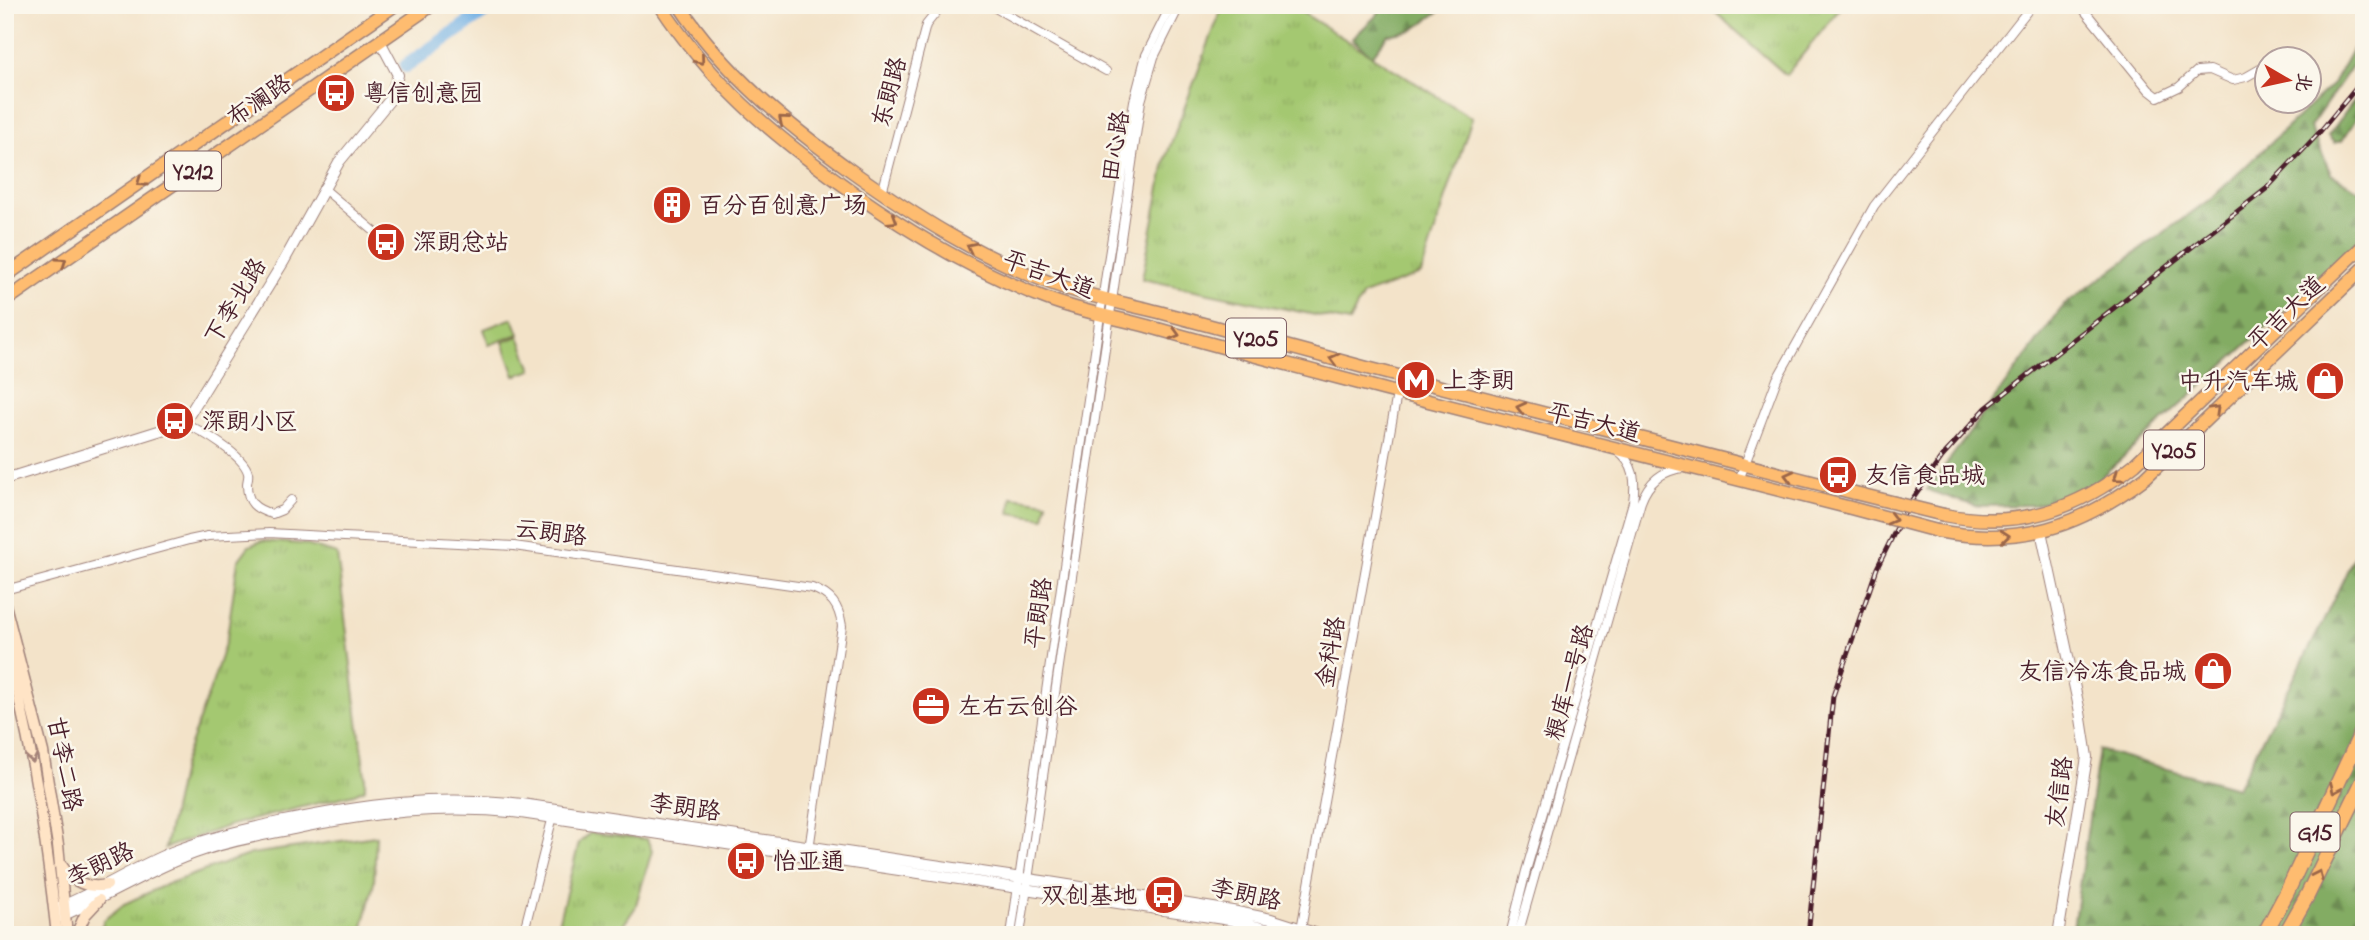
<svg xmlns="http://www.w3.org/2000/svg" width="2369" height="940" font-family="'Indie Flower','LXGW WenKai TC',sans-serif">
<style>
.grass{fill:url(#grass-tufts);stroke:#77744e;stroke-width:2}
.forest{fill:url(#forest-firs);stroke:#666647;stroke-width:2}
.garden{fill:#a4c871;stroke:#77744e;stroke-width:2}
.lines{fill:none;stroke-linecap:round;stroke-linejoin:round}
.river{stroke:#72b0e4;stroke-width:14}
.minor-casing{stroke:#9e817a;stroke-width:10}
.tertiary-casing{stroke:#9e817a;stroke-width:12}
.secondary-casing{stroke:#9e817a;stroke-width:13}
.primary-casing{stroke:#9e817a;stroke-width:15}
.motorway-casing{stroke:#9e817a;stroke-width:17}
.minor{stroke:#fff;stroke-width:8}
.tertiary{stroke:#fff;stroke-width:10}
.secondary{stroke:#ffe4c6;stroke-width:10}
.primary{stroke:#febc70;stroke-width:12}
.motorway{stroke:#febc70;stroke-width:14}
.rail-casing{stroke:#4a1f2b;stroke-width:5}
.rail{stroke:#fbf7ec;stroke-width:2.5;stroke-dasharray:8;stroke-linecap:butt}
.primary-bridge-casing{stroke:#9e817a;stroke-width:15;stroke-linecap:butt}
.primary-bridge{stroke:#febc70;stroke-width:12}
.oneway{stroke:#9b664a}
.oneway2{stroke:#a48278}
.labels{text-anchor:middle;stroke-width:5;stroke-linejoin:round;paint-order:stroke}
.shield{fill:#fbf7ec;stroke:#7f6065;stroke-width:2}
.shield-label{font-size:23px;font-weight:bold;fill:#4a1f2b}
.street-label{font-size:24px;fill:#4a1f2b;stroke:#fbf7ec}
.poi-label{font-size:24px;fill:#4a1f2b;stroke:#fbf7ec;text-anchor:start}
</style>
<defs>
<pattern id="grass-tufts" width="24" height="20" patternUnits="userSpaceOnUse" patternTransform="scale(1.75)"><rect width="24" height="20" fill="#a4c871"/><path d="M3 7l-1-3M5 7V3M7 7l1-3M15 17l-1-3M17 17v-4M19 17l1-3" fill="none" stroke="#8fab62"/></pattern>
<pattern id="forest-firs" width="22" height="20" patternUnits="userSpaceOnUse" patternTransform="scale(1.75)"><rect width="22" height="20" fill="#83ac63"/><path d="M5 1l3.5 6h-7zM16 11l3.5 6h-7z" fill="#6d8b52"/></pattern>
</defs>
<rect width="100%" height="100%" fill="#fbf7ec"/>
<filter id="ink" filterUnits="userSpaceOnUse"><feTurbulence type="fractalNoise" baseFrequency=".0143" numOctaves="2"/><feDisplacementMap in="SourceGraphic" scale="14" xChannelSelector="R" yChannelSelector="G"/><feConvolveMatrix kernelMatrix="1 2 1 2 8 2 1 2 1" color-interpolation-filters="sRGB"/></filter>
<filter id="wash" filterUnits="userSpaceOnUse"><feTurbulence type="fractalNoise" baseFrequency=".00686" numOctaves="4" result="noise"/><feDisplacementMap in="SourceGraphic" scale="28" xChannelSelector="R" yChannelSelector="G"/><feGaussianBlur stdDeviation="1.57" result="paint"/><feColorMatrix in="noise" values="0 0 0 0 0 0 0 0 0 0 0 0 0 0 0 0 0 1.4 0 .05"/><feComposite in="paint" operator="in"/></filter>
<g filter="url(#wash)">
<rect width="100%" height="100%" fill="#f3e3c9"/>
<path class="grass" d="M 1223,5 L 1290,5 L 1472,118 L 1421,274 L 1363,295 L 1349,322 L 1142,279 L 1166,157 Z
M 1707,5 L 1843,5 L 1786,75 Z
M 261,541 L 303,544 L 337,554 L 365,776 L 365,789 L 354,794 L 231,825 L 165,848 L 183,764 L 213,681 L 227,637 L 238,561 L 249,546 Z
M 590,833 L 647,839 L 652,851 L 635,908 L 624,924 L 621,935 L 555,935 L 579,843 Z
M 376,836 L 374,882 L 361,935 L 98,935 L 104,920 L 124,904 L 167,884 L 251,854 Z"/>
<path class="forest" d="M 1381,5 L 1448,5 L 1413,30 L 1388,35 L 1372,56 L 1352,39 L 1378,14 Z
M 2364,28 L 2364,49 L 2310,127 L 2331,174 L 2364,193 L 2364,238 L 2090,487 L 2035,505 L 1975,506 L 1927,490 L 2064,305 L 2213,197 L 2333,84 Z
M 2364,87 L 2364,114 L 2356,119 L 2342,141 L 2334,143 L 2328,136 Z
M 2364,535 L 2364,935 L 2072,935 L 2099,750 L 2237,788 L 2322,624 Z"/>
<path class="garden" d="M 513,318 L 519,334 L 489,345 L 484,329 Z
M 519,336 L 532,370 L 515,376 L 503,342 Z
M 1012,497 L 1047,502 L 1044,518 L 1010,513 Z"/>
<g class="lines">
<path class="river" d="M 406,66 L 494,5"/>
</g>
</g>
<g filter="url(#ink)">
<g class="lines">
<g class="minor-casing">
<path id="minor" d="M 990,5 L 1106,71
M 2080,5 L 2149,90 L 2158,97 L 2179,87 L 2197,71 L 2210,70 L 2233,80 L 2246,77 L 2260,69
M 323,188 L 381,237
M 882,193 L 926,25 L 942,5
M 184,423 C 200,430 244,455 248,473 C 249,477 247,481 247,484 C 247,503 255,509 272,514 L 282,510 L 291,500
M 1739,480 L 1777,379 L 1874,206 L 2032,5
M 5,590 L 189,540 L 208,536 L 269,533 L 514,546 L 812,588 C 831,595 839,605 842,626 L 809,849
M 523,935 L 554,812
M 1011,935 L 1106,274 L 1134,101 L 1146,55 L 1171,5
M 1020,935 L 1141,101 L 1154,57 L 1180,5
M 1300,935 L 1400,377
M 1510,935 L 1526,871 L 1633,502 C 1636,481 1635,464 1617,451
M 1518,935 L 1641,502 C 1648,483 1662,470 1684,468"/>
</g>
<g class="tertiary-casing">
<path id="tertiary" d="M 5,479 L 184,423 L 284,261 L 339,162 L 389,101 L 398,75 L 380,41
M 2041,531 L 2080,712 L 2087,757 L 2058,935
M 57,908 C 97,892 133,868 172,852 C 207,838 243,830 279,822 C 365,804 434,795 522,804 L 1049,882 L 1232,911 L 1271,919 L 1321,935
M 59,917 C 108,897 154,866 204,850 C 233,840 263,835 293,829 C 371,813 441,804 521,813 L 1230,920 L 1290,935"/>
</g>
<g class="secondary-casing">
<path id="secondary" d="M 5,605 L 43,752 L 58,845 L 67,935
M 5,644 C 32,740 46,836 57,935
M 62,866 C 72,882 88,889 107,885
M 76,935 L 85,915 L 99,900"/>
</g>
<g class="primary-casing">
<path id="primary" d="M 660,5 C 712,84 768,131 843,185 C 906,231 972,270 1045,298 C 1078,311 1113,317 1147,326 C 1230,350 1314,371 1397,393 C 1547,431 1697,469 1847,507
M 679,5 C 725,74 786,124 853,172 C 915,216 979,257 1051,283 C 1086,296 1123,303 1159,312 C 1228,331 1298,349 1367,368 C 1529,411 1692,452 1855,493
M 5,276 L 395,5
M 5,301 L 432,5
M 1944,515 C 2018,529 2076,511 2135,464 L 2364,245
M 1937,531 C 2020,546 2079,528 2146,477 L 2364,268"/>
</g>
<g class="motorway-casing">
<path id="motorway" d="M 2264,935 L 2287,892 L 2364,727
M 2285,935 L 2307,896 L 2364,779"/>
</g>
<use href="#minor" class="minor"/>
<use href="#tertiary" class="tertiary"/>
<use href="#secondary" class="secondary"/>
<use href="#primary" class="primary"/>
<use href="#motorway" class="motorway"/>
<g class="rail-casing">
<path id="rail" d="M 1808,935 L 1833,696 L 1877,568 L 1907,507 L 1942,457 L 1986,408 L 2266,189 L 2318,134 L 2357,87 L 2364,76"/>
</g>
<use href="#rail" class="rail"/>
<g class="primary-bridge-casing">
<path id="primary-bridge" d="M 1855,493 L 1944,515
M 1847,507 L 1937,531"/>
</g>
<use href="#primary-bridge" class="primary-bridge"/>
</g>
<defs><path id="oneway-chevron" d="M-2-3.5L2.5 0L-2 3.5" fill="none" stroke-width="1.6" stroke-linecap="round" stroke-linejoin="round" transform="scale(1.75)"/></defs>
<g class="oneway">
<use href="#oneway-chevron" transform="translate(700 60) rotate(50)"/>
<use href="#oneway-chevron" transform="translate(783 120) rotate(-140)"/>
<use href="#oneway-chevron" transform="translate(141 182) rotate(145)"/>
<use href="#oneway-chevron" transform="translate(893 220) rotate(32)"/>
<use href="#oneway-chevron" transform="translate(971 247) rotate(-153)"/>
<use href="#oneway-chevron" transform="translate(62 262) rotate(-35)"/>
<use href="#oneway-chevron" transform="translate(1175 334) rotate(16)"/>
<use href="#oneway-chevron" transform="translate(1334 359) rotate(-165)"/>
<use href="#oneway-chevron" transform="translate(1521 408) rotate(-166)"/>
<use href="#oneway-chevron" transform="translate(2215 410) rotate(-44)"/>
<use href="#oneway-chevron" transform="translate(1789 476) rotate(-166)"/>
<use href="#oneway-chevron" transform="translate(2118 477) rotate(144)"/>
<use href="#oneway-chevron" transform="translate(1892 519) rotate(15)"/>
<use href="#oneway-chevron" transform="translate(2005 536) rotate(-5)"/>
<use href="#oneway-chevron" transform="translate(2335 789) rotate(115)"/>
<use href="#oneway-chevron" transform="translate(2318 875) rotate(-64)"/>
</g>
<use class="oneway2" href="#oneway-chevron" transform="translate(32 758) rotate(79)"/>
</g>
<defs>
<g id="bus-disc" transform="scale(2.0125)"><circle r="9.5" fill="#c8321e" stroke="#fbf7ec"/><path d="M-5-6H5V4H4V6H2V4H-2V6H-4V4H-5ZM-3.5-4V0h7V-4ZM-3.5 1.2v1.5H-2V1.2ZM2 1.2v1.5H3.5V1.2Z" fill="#fff"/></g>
<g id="building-disc" transform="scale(2.0125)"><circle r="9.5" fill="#c8321e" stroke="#fbf7ec"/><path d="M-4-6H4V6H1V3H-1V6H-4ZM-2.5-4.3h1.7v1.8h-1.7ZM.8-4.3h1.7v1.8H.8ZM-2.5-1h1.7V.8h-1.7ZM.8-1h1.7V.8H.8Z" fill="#fff"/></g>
<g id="metro-disc" transform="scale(2.0125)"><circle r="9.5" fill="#c8321e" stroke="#fbf7ec"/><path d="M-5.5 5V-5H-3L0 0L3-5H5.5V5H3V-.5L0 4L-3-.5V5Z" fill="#fff"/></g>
<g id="shop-disc" transform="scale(2.0125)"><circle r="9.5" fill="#c8321e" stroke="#fbf7ec"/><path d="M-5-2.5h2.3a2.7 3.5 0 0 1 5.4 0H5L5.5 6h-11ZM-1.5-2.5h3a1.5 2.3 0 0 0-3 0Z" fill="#fff"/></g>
<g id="office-disc" transform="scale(2.0125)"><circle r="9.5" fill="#c8321e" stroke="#fbf7ec"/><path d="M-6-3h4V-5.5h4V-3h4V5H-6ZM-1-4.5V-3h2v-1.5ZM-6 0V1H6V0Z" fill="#fff"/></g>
</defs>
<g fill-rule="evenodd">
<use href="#bus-disc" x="336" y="93"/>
<use href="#building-disc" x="672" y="205"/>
<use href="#bus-disc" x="386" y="242"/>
<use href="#metro-disc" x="1416" y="380"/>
<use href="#shop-disc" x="2325" y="381"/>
<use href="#bus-disc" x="175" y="421"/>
<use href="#bus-disc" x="1838" y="475"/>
<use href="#shop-disc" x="2213" y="671"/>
<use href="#office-disc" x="931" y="706"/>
<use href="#bus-disc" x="746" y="861"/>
<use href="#bus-disc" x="1164" y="895"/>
</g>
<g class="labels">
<g class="shield">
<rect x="165" y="151.5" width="56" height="39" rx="5"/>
<rect x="1226" y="318.5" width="60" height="39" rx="5"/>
<rect x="2144" y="430.5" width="60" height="39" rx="5"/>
<rect x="2290.5" y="812.5" width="49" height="39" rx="5"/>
</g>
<g class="shield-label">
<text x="193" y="179">Y212</text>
<text x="1256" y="346">Y205</text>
<text x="2174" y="458">Y205</text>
<text x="2315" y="840">G15</text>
</g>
<g class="street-label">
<text transform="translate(889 92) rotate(-75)" y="8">东朗路</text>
<text transform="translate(259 100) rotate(-35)" y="8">布澜路</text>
<text transform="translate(1115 146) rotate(-81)" y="8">田心路</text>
<text transform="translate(1049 274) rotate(20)" y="8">平吉大道</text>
<text transform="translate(235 301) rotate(-59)" y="8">下李北路</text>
<text transform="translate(2286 313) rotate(-44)" y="8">平吉大道</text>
<text transform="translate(1594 422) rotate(14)" y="8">平吉大道</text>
<text transform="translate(551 532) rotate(7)" y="8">云朗路</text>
<text transform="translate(1038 613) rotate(-82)" y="8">平朗路</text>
<text transform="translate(1330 652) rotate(-80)" y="8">金科路</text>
<text transform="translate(1569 682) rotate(-74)" y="8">粮库一号路</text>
<text transform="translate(65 764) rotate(79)" y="8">甘李二路</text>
<text transform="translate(2059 792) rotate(-83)" y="8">友信路</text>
<text transform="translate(685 807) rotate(8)" y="8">李朗路</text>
<text transform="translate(100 864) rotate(-26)" y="8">李朗路</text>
<text transform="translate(1246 894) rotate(12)" y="8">李朗路</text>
</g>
<g class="poi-label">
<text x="363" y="101">粤信创意园</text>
<text x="699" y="213">百分百创意广场</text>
<text x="413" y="250">深朗总站</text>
<text x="1443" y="388">上李朗</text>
<text x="2298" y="389" text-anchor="end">中升汽车城</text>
<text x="202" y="429">深朗小区</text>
<text x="1865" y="483">友信食品城</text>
<text x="2186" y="679" text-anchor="end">友信冷冻食品城</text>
<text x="958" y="714">左右云创谷</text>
<text x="773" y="869">怡亚通</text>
<text x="1137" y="903" text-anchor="end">双创基地</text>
</g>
</g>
<rect width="2369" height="940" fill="none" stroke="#fbf7ec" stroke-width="28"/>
<g transform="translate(2288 80) rotate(99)"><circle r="33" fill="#fbf7ec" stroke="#b4a19f" stroke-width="2"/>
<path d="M0-5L12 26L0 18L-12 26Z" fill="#c8321e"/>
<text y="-10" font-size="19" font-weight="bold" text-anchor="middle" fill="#4a1f2b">北</text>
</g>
</svg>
